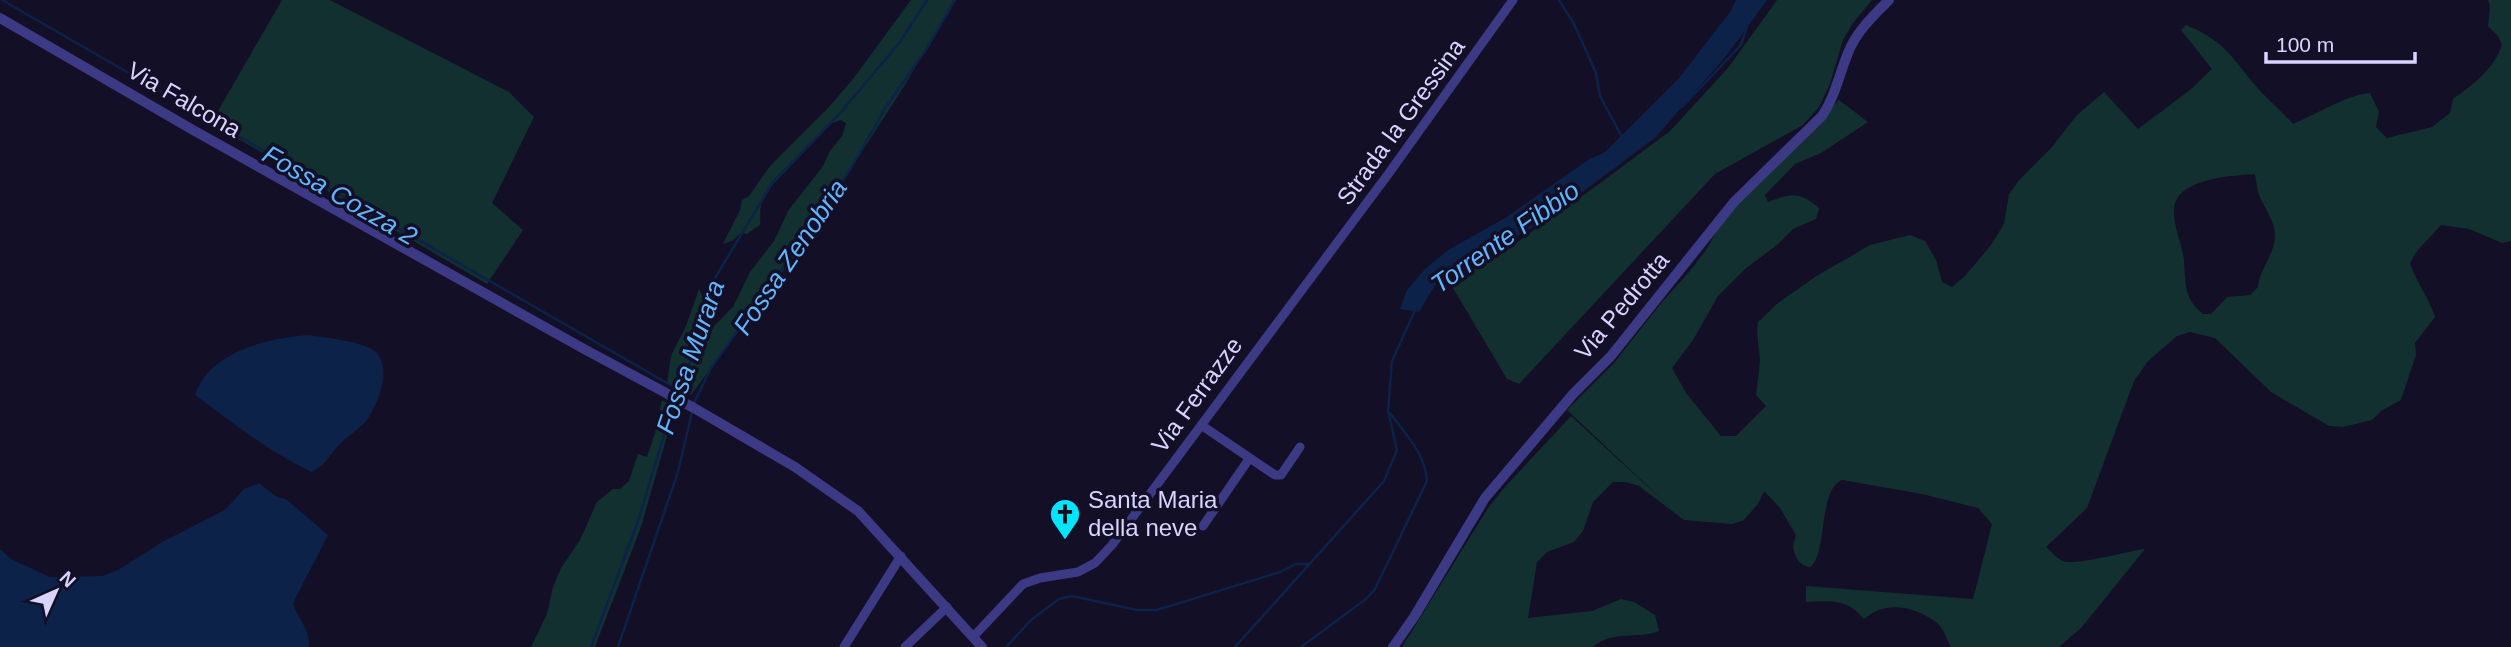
<svg xmlns="http://www.w3.org/2000/svg" width="2511" height="647" font-family="Helvetica,sans-serif">
<style>
.green{fill:#12302f;fill-rule:evenodd}
.water{fill:#0c2248}
.lines{fill:none;stroke-linecap:round;stroke-linejoin:round}
.stream{stroke:#0c2248;stroke-width:2.5}
.minor{stroke:#3d3a85;stroke-width:9}
.tertiary{stroke:#3d3a85;stroke-width:10}
.labels{text-anchor:middle;stroke-width:7;stroke-linejoin:round;paint-order:stroke}
.street-label{font-size:24px;fill:#d9d4ff;stroke:#130f26}
.poi-label{font-size:24px;fill:#d9d4ff;stroke:#130f26;text-anchor:start}
.water-label{font-size:26px;font-style:italic;fill:#62b6ff;stroke:#130f26}
</style>
<rect width="100%" height="100%" fill="#130f26"/>
<path class="green" d="M 282,0 L 330,0 L 509,92 L 534,117 L 492,203 L 523,230 L 487,284 L 211,123 Z
M 911,0 L 954,0 L 905,85 L 795,255 L 691,395 L 667,383 L 671,356 L 686,326 L 699,289 L 705,301 L 707,314 L 700,324 L 699,335 L 706,334 L 733,307 L 750,272 L 774,241 L 788,211 L 823,166 L 830,151 L 842,136 L 846,123 L 841,120 L 832,123 L 764,194 C 759,203 761,215 760,225 L 747,234 L 741,233 L 732,241 L 723,244 L 740,210 L 742,200 L 749,196 L 770,166 L 828,108 L 853,79 Z
M 1777,0 L 1872,0 L 1853,23 L 1843,40 L 1830,84 L 1819,107 L 1803,125 L 1715,174 L 1519,384 L 1507,379 L 1450,283 L 1502,253 L 1603,181 L 1670,131 L 1728,68 Z
M 2488,0 L 2511,0 L 2511,241 L 2502,243 L 2469,229 L 2441,225 L 2417,251 L 2410,263 C 2416,282 2429,297 2435,317 L 2415,343 L 2416,355 L 2401,400 L 2381,411 L 2372,420 L 2343,427 L 2329,426 L 2271,392 L 2215,338 L 2190,332 L 2177,336 L 2148,361 L 2134,381 L 2087,508 L 2046,547 C 2051,551 2057,559 2063,561 C 2075,566 2129,551 2145,549 L 2082,627 L 2059,647 L 1951,647 C 1947,640 1943,627 1937,623 C 1915,606 1885,600 1864,619 C 1846,598 1832,601 1806,602 L 1806,586 L 1973,599 L 1992,524 L 1978,508 L 1922,494 L 1842,480 C 1818,490 1828,550 1811,567 C 1800,567 1794,556 1793,546 L 1796,535 L 1780,508 L 1765,492 L 1763,493 L 1758,504 L 1744,520 L 1732,524 L 1684,520 L 1639,486 L 1625,482 L 1613,482 L 1593,502 L 1583,531 L 1574,542 L 1547,552 L 1537,562 L 1528,618 L 1592,611 L 1621,599 L 1634,602 L 1655,615 L 1659,631 C 1637,640 1614,629 1593,647 L 1402,647 L 1488,508 L 1504,488 L 1571,416 L 1671,508 L 1567,410 L 1613,364 L 1662,302 L 1689,272 L 1706,250 L 1728,210 L 1751,184 L 1839,100 L 1868,122 L 1821,153 L 1795,164 L 1765,195 L 1768,202 C 1791,193 1800,191 1819,208 L 1816,219 L 1793,229 L 1777,245 L 1745,269 L 1718,296 L 1693,340 L 1672,368 L 1686,393 L 1721,436 L 1736,436 L 1766,406 L 1756,395 L 1760,361 L 1757,332 L 1758,322 L 1778,303 L 1815,277 L 1870,245 L 1910,235 L 1925,241 L 1936,260 L 1942,282 L 1952,287 L 1965,276 L 1991,245 L 2004,224 L 2009,194 L 2020,179 L 2052,147 L 2077,115 L 2104,92 L 2138,129 L 2190,90 L 2212,69 L 2181,30 L 2186,25 C 2228,42 2234,62 2262,93 C 2272,103 2283,113 2293,124 C 2319,113 2344,96 2370,93 L 2379,112 L 2376,127 L 2387,138 L 2432,127 L 2450,113 L 2453,99 C 2474,84 2493,70 2502,45 L 2498,36 L 2488,26 L 2490,6 ZM 2255,174 C 2256,181 2257,188 2259,195 C 2265,209 2275,221 2275,236 C 2274,256 2260,268 2258,287 L 2250,295 L 2227,297 L 2211,314 L 2203,314 C 2183,298 2186,283 2184,260 C 2182,244 2174,228 2174,212 C 2173,178 2231,176 2255,174 Z
M 662,400 L 675,408 L 641,527 L 595,647 L 531,647 L 547,614 L 553,587 L 561,568 L 580,540 L 597,502 L 613,489 L 620,489 L 629,481 L 638,454 L 647,457 L 655,433 Z"/>
<path class="water" d="M 1736,0 L 1767,0 L 1727,55 L 1656,137 L 1545,220 L 1437,282 L 1419,312 L 1400,309 L 1407,290 L 1425,269 L 1448,250 L 1505,218 L 1588,160 L 1605,152 L 1679,78 L 1730,12 Z
M 309,335 C 326,338 365,341 377,353 C 392,370 378,404 367,420 C 360,429 347,436 339,445 C 330,455 324,466 312,472 C 269,452 233,423 195,395 C 209,351 269,338 309,335 Z
M 259,483 L 277,497 L 286,499 L 328,535 L 293,603 C 298,620 310,628 309,647 L 0,647 L 0,549 L 11,559 L 50,577 L 102,576 L 118,570 L 164,541 L 225,510 L 244,489 Z"/>
<g class="lines">
<path class="stream" d="M 2,0 L 679,390
M 1559,0 L 1574,24 L 1596,73 L 1600,96 L 1623,139
M 1682,107 L 1741,45 L 1747,26
M 677,396 L 701,333 L 703,305 L 715,278 L 773,182 L 841,112 L 900,42 L 927,0
M 693,405 L 711,368 L 807,234 L 851,168 L 886,107 L 927,48 L 955,0
M 591,647 L 638,521 L 674,402
M 618,647 L 678,472 L 692,412
M 1006,647 L 1031,620 L 1059,599 L 1072,596 L 1137,610 L 1157,610 L 1280,572 L 1296,564 L 1308,564
M 1235,647 L 1384,481 L 1397,450 L 1388,411 L 1392,361 L 1416,308
M 1301,647 L 1366,599 L 1375,589 L 1427,481 C 1425,453 1406,435 1390,413"/>
<path class="minor" d="M 1201,425 L 1275,475 L 1281,475 L 1300,447
M 1203,526 L 1249,459
M 973,637 L 1023,584 L 1040,578 L 1078,572 L 1095,563 L 1112,545 L 1389,173 L 1513,0
M 844,647 L 901,556
M 905,647 L 947,607"/>
<path class="tertiary" d="M 0,18 L 193,130 L 584,349 L 694,408 L 795,467 L 858,511 L 982,647
M 1393,647 L 1414,617 L 1485,498 L 1573,394 L 1611,356 L 1734,202 L 1822,116 C 1835,97 1839,75 1848,53 C 1856,32 1873,16 1889,0"/>
</g>
<defs>
<g id="church-pin" transform="scale(1.575)"><path d="M0 17L-7.5 6A9.5 9.5 0 1 1 7.5 6Z" fill="#00e5ff" stroke="#130f26"/><path d="M-1.2-6h2.4v3.5h3.3v2.4h-3.3V6h-2.4V-.1h-3.3v-2.4h3.3Z" fill="#111"/></g>
</defs>
<g fill-rule="evenodd">
<use href="#church-pin" x="1065" y="514"/>
</g>
<g class="labels">
<g class="street-label">
<text transform="translate(184 100) rotate(30)" y="8">Via Falcona</text>
<text transform="translate(1401 122) rotate(-54)" y="8">Strada la Gressina</text>
<text transform="translate(1622 306) rotate(-50)" y="8">Via Pedrotta</text>
<text transform="translate(1197 395) rotate(-54)" y="8">Via Ferrazze</text>
</g>
<g class="poi-label">
<text x="1088" y="508">Santa Maria<tspan x="1088" dy="28">della neve</tspan></text>
</g>
<g class="water-label">
<text transform="translate(340 195) rotate(30)" y="9">Fossa Cozza 2</text>
<text transform="translate(1505 237) rotate(-35)" y="9">Torrente Fibbio</text>
<text transform="translate(790 257) rotate(-56)" y="9">Fossa Zenobria</text>
<text transform="translate(690 357) rotate(-71)" y="9">Fossa Murara</text>
</g>
</g>
<g transform="translate(56 591) rotate(45)" stroke="#130f26" stroke-width="5" paint-order="stroke">
<path d="M0-5L12 26L0 18L-12 26Z" fill="#d9d4ff"/>
<text y="-10" font-size="19" font-weight="bold" text-anchor="middle" fill="#d9d4ff">N</text>
</g>
<path d="M2266 52v10h149v-10" fill="none" stroke="#d9d4ff" stroke-width="3.5"/>
<text x="2276" y="52" font-size="21" fill="#d9d4ff" stroke="#130f26" stroke-width="5" paint-order="stroke">100 m</text>
</svg>
